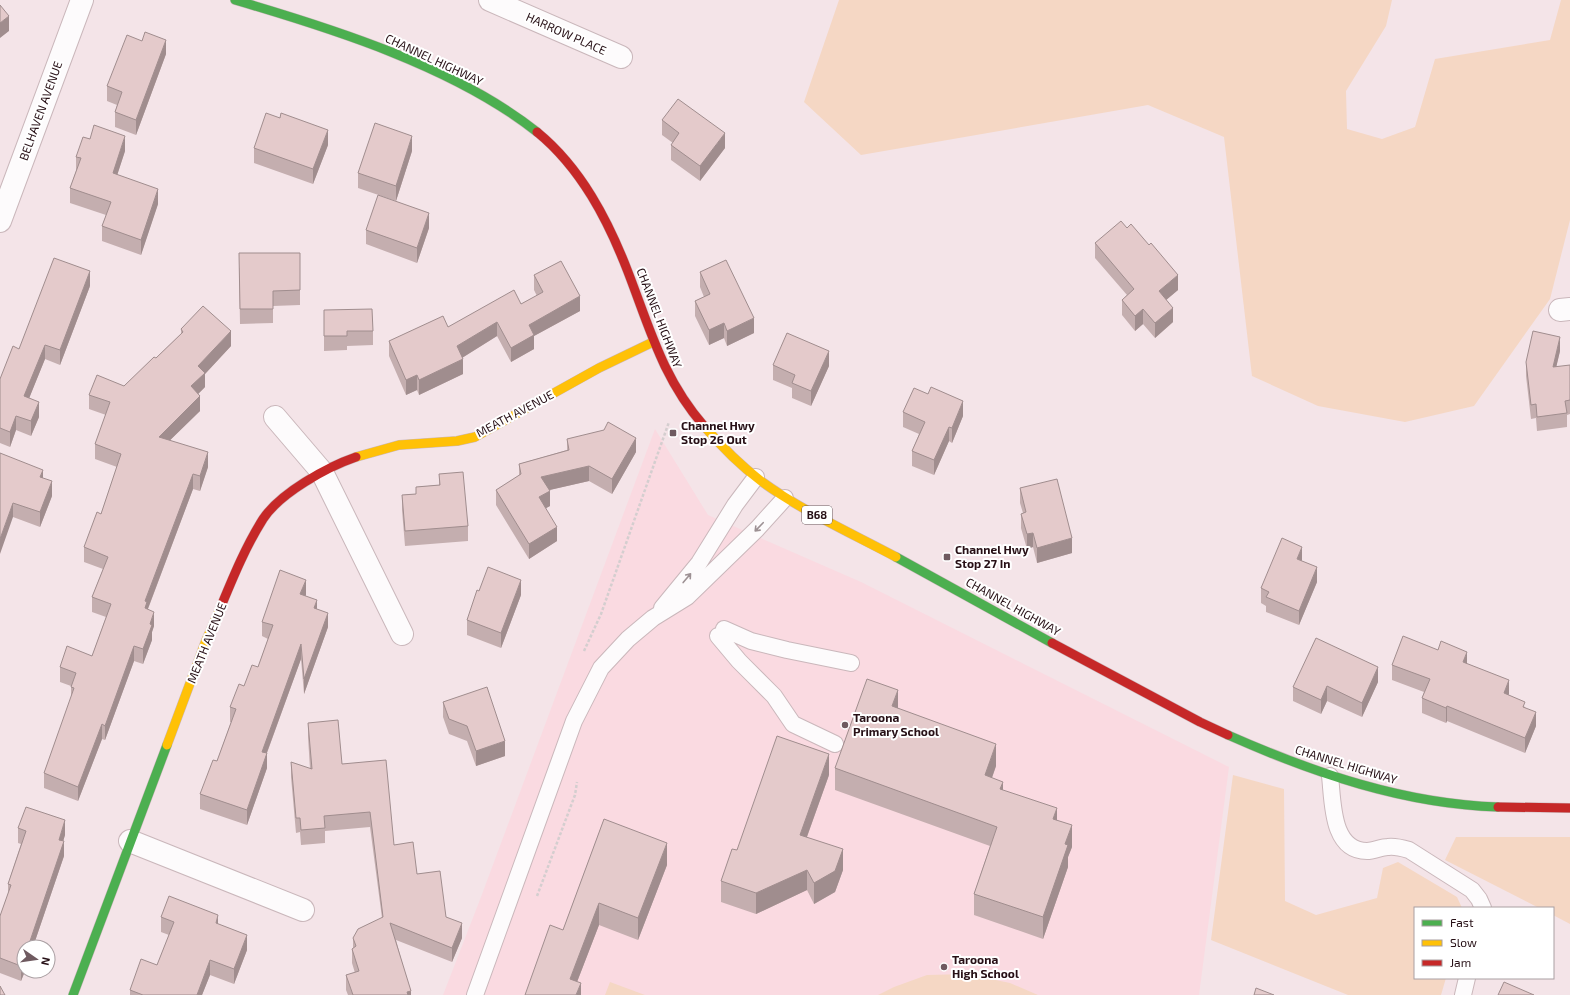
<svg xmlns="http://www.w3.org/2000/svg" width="1570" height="995" font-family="'Exo 2',sans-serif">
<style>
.built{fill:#fadae1}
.green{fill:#f5d7c4}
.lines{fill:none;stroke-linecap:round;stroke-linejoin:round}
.lane-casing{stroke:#cab7bb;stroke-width:18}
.street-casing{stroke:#cab7bb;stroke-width:24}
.fast-casing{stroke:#cab7bb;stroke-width:10}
.slow-casing{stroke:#cab7bb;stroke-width:10}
.jam-casing{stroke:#cab7bb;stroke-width:10}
.path{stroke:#d4cecf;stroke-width:2.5;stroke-dasharray:3 2;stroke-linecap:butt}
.lane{stroke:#fdfbfc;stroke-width:16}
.street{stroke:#fdfbfc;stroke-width:22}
.fast{stroke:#4caf50;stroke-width:9}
.slow{stroke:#ffc107;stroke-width:9}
.jam{stroke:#c62828;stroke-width:9}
.wall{fill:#c4aeaf}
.shaded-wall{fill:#a08d8e}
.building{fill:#e4cacb;stroke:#a08d8e}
.oneway{stroke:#9d9194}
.poi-dot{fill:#6f5a60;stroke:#fff;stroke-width:1.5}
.labels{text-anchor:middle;stroke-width:4;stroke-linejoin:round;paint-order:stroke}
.shield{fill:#fff;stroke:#68585c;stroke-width:1}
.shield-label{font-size:11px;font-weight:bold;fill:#271016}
.street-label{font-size:12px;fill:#271016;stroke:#fff}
.poi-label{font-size:12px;font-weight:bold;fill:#271016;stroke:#fff;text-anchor:start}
</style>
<rect width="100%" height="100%" fill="#f4e4e8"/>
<path class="built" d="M 655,429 L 708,515 L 861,582 L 1229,767 L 1199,995 L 443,995 L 481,897 Z"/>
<path class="green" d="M 839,0 L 1392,0 L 1386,26 L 1346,91 L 1347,129 L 1382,139 L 1415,127 L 1435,59 L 1550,40 L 1561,0 L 1570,0 L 1570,220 L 1550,299 L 1474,406 L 1405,422 L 1318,406 L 1252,376 L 1224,137 L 1148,105 L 861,155 L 804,102 Z
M 1233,775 L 1284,789 L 1285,901 L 1316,915 L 1377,898 L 1383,868 L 1398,862 L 1457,897 L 1462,908 L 1415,908 L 1415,978 L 1446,978 L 1441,995 L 1348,995 L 1211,940 Z
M 1456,837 L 1570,837 L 1570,924 L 1553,915 L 1553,908 L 1539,908 L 1445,860 Z
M 967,974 L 1010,983 L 1038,995 L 878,995 L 894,987 L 927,975 Z
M 610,982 L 645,995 L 605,995 Z"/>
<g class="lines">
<g class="lane-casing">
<path id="lane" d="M 662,608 L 699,563 L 735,505 L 756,477
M 724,629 L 751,641 L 787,650 L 851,663
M 718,636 L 739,661 L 774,696 L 793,724 L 835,744
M 1330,776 C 1333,801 1331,851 1367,851 C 1374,851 1381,847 1388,847 C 1395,846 1402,848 1409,850 L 1472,890 L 1479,899 L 1483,908
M 475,995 L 574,721 L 601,668 L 628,639 L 653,618 L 687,597 L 757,529 L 785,498
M 1463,995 L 1467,978"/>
</g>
<g class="street-casing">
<path id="street" d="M 490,0 L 621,57
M 0,221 L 82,0
M 1560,310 L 1570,309
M 275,417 L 322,472 L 402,634
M 130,841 L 303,910"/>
</g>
<g class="fast-casing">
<path id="fast" d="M 235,0 C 334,29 455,67 537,132
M 896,557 L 1052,643
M 1228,735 C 1314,773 1404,804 1498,807
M 73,995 L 167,745"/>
</g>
<g class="slow-casing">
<path id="slow" d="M 704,426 C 721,446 740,465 761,481 C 802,511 851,533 896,557
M 356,457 L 399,445 L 457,441 L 475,437 L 599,368 L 653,342
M 167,745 L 205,643 L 222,604"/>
</g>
<g class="jam-casing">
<path id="jam" d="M 537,132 C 581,168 608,220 628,272 C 650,329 663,379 704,426
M 222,604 C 234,575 246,546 263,519 C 280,493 327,467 356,457
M 1052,643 L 1200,722 L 1228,735
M 1498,807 L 1570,808"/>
</g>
<path class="path" d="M 584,651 L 601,614 L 669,422
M 537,896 L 575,795 L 577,782"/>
<use href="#lane" class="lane"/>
<use href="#street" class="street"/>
<use href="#fast" class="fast"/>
<use href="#slow" class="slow"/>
<use href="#jam" class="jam"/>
</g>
<path class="wall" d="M 142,41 L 166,54 L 136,135 L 115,127 L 115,112 L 117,105 L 107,101 L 107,86 Z
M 662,120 L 725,148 L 700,181 L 671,160 L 671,145 L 673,143 L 662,135 Z
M 328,145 L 313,184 L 254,163 L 254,148 Z
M 125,151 L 117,175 L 158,204 L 141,255 L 102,241 L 102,226 L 106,215 L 70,203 L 70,188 L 76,171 L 76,157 Z
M 412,151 L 396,201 L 358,188 L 358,173 Z
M 429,228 L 417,263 L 366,244 L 366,230 Z
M 1095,243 L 1178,290 L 1166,300 L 1173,322 L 1155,338 L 1143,324 L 1135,331 L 1122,315 L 1122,300 L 1127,295 L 1095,258 Z
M 300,253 L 300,305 L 273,306 L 273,323 L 240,324 L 239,268 Z
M 700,272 L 754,333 L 727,346 L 724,338 L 709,345 L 695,316 L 695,301 L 704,297 L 700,287 Z
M 534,275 L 580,311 L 534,336 L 534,349 L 511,362 L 497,336 L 462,358 L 463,374 L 419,395 L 417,390 L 406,395 L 389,356 L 389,341 L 448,327 L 521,304 L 537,296 L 534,290 Z
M 90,286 L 60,365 L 45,359 L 29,398 L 39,417 L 31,436 L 16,430 L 10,447 L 0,443 L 0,379 L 19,349 Z
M 324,310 L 373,331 L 373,345 L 347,346 L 347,350 L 324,351 Z
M 181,329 L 231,346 L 205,374 L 205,387 L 198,394 L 200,411 L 170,440 L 208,467 L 200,491 L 193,489 L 148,609 L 154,626 L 152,632 L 152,640 L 143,664 L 134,661 L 105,740 L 102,739 L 78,801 L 44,788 L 44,773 L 71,699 L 71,686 L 60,682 L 60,667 L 92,656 L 106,617 L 92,612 L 92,597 L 103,569 L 84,562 L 84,547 L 101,514 L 117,467 L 95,459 L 95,444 L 106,415 L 89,409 L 89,395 L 124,386 L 156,358 L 181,334 Z
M 1560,351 L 1556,367 L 1570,365 L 1570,414 L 1567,415 L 1567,427 L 1537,431 L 1536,418 L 1531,419 L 1526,376 L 1526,362 Z
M 773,365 L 829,366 L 811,406 L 792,398 L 792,388 L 773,380 Z
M 903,412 L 963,416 L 952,443 L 949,441 L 934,475 L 912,466 L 912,451 L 919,434 L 903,427 Z
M 567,439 L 636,452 L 612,494 L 589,481 L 549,490 L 550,506 L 546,508 L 557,541 L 529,559 L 496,505 L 496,490 L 519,476 L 519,464 L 567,450 Z
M 0,453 L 43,478 L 52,496 L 40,527 L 13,517 Z
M 439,474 L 468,526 L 468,541 L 405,546 L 402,510 L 402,495 L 416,494 L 416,487 L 439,485 Z
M 1020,488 L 1072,553 L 1037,563 L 1033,547 L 1027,549 L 1021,528 L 1021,514 L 1023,513 L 1020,503 Z
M 1302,561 L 1317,582 L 1299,625 L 1266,612 L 1266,606 L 1261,603 L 1261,588 Z
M 306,595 L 305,596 L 317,609 L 328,627 L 304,694 L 301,659 L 267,753 L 267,768 L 247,825 L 200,809 L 200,794 L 217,761 L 231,722 L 230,722 L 230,707 L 258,667 L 268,639 L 262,636 L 262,622 Z
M 521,595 L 501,648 L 467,635 L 467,620 Z
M 1467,664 L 1525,707 L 1536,726 L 1525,753 L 1447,721 L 1446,723 L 1422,713 L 1422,698 L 1424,692 L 1392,680 L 1392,665 Z
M 1378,682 L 1362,717 L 1327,701 L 1321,714 L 1293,701 L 1293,687 Z
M 443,702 L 505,756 L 476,766 L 467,741 L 449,734 L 443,717 Z
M 898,708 L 996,766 L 992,778 L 1003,790 L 1057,820 L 1072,847 L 1068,857 L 1068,867 L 1043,939 L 974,915 L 974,894 L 990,846 L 835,790 L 835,768 Z
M 308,723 L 342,764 L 394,845 L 417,874 L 446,917 L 462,938 L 452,962 L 396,940 L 411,995 L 348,995 L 346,990 L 346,975 L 355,973 L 352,963 L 352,949 L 353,948 L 353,938 L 382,918 L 370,827 L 325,831 L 325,843 L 301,845 L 300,832 L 296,833 L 291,777 L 291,762 L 310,769 L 308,737 Z
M 829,775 L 807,837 L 843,870 L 835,892 L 814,904 L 807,890 L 756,914 L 721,902 L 721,881 L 737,850 Z
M 604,819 L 667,865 L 638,940 L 599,925 L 577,982 L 581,995 L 563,930 Z
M 18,828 L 65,835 L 63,841 L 64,856 L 33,947 L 24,947 L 24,971 L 25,971 L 21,981 L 0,973 L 0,916 L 8,894 L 8,884 L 21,844 L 18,843 Z
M 161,917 L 218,924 L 247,950 L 234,984 L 210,975 L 202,995 L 130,995 L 130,990 L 157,965 L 169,935 L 161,932 Z"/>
<path class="shaded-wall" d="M 9,16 L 9,31 L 0,38 L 0,23 Z
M 166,40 L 166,54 L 136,135 L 136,120 Z
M 328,130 L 328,145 L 313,184 L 313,169 Z
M 725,133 L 725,148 L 700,181 L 700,166 Z
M 125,136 L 125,151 L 113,188 L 113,173 Z
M 412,136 L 412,151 L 396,201 L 396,186 Z
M 158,189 L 158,204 L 141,255 L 141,240 Z
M 429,213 L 429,228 L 417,263 L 417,248 Z
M 90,271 L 90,286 L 60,365 L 60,350 Z
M 1178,275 L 1178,290 L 1159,306 L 1159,291 Z
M 580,296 L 580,311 L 534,336 L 534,349 L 511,362 L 511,348 L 529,325 Z
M 1173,308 L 1173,322 L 1155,338 L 1155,323 Z
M 1143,309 L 1143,324 L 1135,331 L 1135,316 Z
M 754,318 L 754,333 L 727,346 L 727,331 Z
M 497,322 L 497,336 L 457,361 L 457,346 Z
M 724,323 L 724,338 L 709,345 L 709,330 Z
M 231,331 L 231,346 L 205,374 L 205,387 L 191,401 L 191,386 L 198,366 Z
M 1560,337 L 1560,351 L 1553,381 L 1553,367 Z
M 45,345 L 45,359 L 24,411 L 24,396 Z
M 829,351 L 829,366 L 811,406 L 811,391 Z
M 463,359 L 463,374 L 419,395 L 419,380 Z
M 417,375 L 417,390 L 406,395 L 406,380 Z
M 200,396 L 200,411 L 159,451 L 159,437 Z
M 963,401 L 963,416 L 952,443 L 952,428 Z
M 39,402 L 39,417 L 31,436 L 31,421 Z
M 16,416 L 16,430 L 10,447 L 10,432 Z
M 949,427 L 949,441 L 934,475 L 934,460 Z
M 636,438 L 636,452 L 612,494 L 612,479 Z
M 208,452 L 208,467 L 200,491 L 200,476 Z
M 589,466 L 589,481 L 541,492 L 541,477 Z
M 43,470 L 43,485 L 40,477 Z
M 193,474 L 193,489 L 147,611 L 145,623 L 145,601 Z
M 52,481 L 52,496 L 40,527 L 40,512 Z
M 550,491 L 550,506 L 539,512 L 539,497 Z
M 13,503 L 13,517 L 0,554 L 0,539 Z
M 557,527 L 557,541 L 529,559 L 529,544 Z
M 1033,533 L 1033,547 L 1027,549 L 1027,534 Z
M 1072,538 L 1072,553 L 1037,563 L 1037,548 Z
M 1302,547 L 1302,561 L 1297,559 Z
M 1317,567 L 1317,582 L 1299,625 L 1299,611 Z
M 306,580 L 306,595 L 300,609 L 300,594 Z
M 521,580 L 521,595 L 501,648 L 501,633 Z
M 317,600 L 317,615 L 314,608 Z
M 154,612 L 154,626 L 152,632 L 152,640 L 143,664 L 143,649 L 150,624 Z
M 328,613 L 328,627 L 304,694 L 304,679 Z
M 301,644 L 301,659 L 262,766 L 262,752 Z
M 134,646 L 134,661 L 105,740 L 105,726 Z
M 1467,652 L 1467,666 L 1463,662 Z
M 1378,667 L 1378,682 L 1362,717 L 1362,703 Z
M 1509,680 L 1509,695 L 1504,693 Z
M 1327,686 L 1327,701 L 1321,714 L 1321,700 Z
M 898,690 L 898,712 L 892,706 Z
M 1447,706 L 1447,721 L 1446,723 L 1446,708 Z
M 1536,712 L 1536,726 L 1525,753 L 1525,738 Z
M 102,724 L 102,739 L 78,801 L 78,787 Z
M 505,741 L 505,756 L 476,766 L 476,751 Z
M 996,744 L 996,766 L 985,797 L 985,775 Z
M 267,753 L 267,768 L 247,825 L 247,810 Z
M 829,754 L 829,775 L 800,856 L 800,835 Z
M 1003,782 L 1003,803 L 1000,789 Z
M 1057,808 L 1057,830 L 1053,819 Z
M 65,820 L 65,835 L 59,855 L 59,840 Z
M 1072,825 L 1072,847 L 1068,857 L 1068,867 L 1043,939 L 1043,917 L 1065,844 Z
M 64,841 L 64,856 L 33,947 L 28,947 Z
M 667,843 L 667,865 L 638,940 L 638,918 Z
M 843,849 L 843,870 L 835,892 L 814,904 L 814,883 Z
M 807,870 L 807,890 L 756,914 L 756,893 Z
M 599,903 L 599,925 L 572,995 L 570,979 Z
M 218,915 L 218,930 L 216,923 Z
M 462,923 L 462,938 L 452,962 L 452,948 Z
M 247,935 L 247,950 L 234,984 L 234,969 Z
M 24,958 L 24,971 L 25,971 L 21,981 L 21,966 Z
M 210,960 L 210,975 L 202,995 L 197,995 Z
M 581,983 L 581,995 L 576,995 Z
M 411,991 L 411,995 L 407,995 L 407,992 Z"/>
<path class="building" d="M 0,5 L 9,16 L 0,23 Z
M 145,32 L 166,40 L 136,120 L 115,112 L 122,92 L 107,86 L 127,35 L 142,41 Z
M 678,99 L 725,133 L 700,166 L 671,145 L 679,133 L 662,120 Z
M 266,113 L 280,118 L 281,113 L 328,130 L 313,169 L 254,148 Z
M 375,123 L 412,136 L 396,186 L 358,173 Z
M 94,125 L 125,136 L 113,173 L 158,189 L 141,240 L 102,226 L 111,202 L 70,188 L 81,158 L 76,157 L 83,137 L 90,139 Z
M 378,195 L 429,213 L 417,248 L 366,230 Z
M 1121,221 L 1127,228 L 1131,224 L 1149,245 L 1151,243 L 1178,275 L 1159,291 L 1173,308 L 1155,323 L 1143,309 L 1135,316 L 1122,300 L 1134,289 L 1095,243 Z
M 239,253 L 300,253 L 300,290 L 273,291 L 273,309 L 240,309 Z
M 54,258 L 90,271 L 60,350 L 45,345 L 24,396 L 39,402 L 31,421 L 16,416 L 10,432 L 0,428 L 0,379 L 13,346 L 19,349 Z
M 726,260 L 754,318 L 727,331 L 724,323 L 709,330 L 695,301 L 710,294 L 700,272 Z
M 561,261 L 580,296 L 529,325 L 534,335 L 511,348 L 497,322 L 457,346 L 463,359 L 419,380 L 417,375 L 406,380 L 389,341 L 443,316 L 448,327 L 514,290 L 521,304 L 543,292 L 534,275 Z
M 203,306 L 231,331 L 198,366 L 205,373 L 191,386 L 200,396 L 159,437 L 208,452 L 200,476 L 193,474 L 145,601 L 147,602 L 145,608 L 154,612 L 150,624 L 152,625 L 143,649 L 134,646 L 105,726 L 102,724 L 78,787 L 44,773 L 74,688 L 71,687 L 76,673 L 60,667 L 67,646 L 92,656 L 111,604 L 92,597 L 108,557 L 84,547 L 97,512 L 101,514 L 121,454 L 95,444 L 110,402 L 89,395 L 97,375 L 124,386 L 154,357 L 156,358 L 183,332 L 181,329 Z
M 372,309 L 373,331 L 347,331 L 347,336 L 324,336 L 324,310 Z
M 1533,331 L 1560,337 L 1553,367 L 1570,365 L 1570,400 L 1565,401 L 1567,413 L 1537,417 L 1536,404 L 1531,405 L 1526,362 Z
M 787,333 L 829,351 L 811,391 L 792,383 L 795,375 L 773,365 Z
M 931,387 L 963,401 L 952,428 L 949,427 L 934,460 L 912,451 L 925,422 L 903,412 L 914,388 L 928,394 Z
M 608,422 L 636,438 L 612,479 L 589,466 L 541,477 L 550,491 L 539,497 L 557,527 L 529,544 L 496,490 L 521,474 L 519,464 L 569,450 L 567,439 L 604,430 Z
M 0,453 L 43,470 L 40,477 L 52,481 L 40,512 L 13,503 L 0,539 Z
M 463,472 L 468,526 L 405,531 L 402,495 L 416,494 L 416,487 L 440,485 L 439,474 Z
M 1057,479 L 1072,538 L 1037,548 L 1033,533 L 1027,534 L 1021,514 L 1026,512 L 1020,488 Z
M 1282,538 L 1302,547 L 1297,559 L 1317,567 L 1299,611 L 1266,597 L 1269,592 L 1261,588 Z
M 488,567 L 521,580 L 501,633 L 467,620 L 477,590 L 479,591 Z
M 280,570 L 306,580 L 300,594 L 317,600 L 314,608 L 328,613 L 304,679 L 301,644 L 262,752 L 267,753 L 247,810 L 200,794 L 213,760 L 217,761 L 236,709 L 230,707 L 239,684 L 244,686 L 252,665 L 258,667 L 273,625 L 262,622 Z
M 1403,636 L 1438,650 L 1441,641 L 1467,652 L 1463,662 L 1509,680 L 1504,693 L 1525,702 L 1523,707 L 1536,712 L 1525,738 L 1447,706 L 1446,708 L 1422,698 L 1430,679 L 1392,665 Z
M 1316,638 L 1378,667 L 1362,703 L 1327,686 L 1321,700 L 1293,687 Z
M 867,679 L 898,690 L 892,706 L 996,744 L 985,775 L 1003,782 L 1000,789 L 1057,808 L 1053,819 L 1072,825 L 1065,844 L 1068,845 L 1043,917 L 974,894 L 997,827 L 835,768 Z
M 487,687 L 505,741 L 476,751 L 467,726 L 449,719 L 443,702 Z
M 338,720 L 342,764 L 386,760 L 394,845 L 413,842 L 417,874 L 440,871 L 446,917 L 462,923 L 452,948 L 390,923 L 411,991 L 407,992 L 408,995 L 353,995 L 346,975 L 359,971 L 352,949 L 356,946 L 353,938 L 358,929 L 383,917 L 370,812 L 324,816 L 325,828 L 301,830 L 300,818 L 296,818 L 291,762 L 312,769 L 308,723 Z
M 777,736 L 829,754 L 800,835 L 843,849 L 835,871 L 814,883 L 807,870 L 756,893 L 721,881 L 732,849 L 737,850 Z
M 26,807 L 65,820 L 59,840 L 64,841 L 28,947 L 24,947 L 24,958 L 21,966 L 0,958 L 0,916 L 11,885 L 8,884 L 26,831 L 18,828 Z
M 604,819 L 667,843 L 638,918 L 599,903 L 570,979 L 581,983 L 576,995 L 525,995 L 550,925 L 563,930 Z
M 169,896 L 218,915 L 216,923 L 247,935 L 234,969 L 210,960 L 197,995 L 143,995 L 130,990 L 141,959 L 157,965 L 174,922 L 161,917 Z
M 1504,982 L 1534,995 L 1498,995 Z
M 0,986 L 5,995 L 0,995 Z
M 1256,988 L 1274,995 L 1254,995 Z"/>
<defs><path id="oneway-shaft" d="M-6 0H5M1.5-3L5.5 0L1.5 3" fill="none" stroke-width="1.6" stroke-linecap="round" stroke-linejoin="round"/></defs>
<g class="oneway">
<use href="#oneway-shaft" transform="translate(759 527) rotate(134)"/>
<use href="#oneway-shaft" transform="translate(687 578) rotate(-50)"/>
</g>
<g class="poi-dot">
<rect x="669" y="429" width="8" height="8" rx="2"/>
<rect x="943" y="553" width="8" height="8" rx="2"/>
<circle cx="845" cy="725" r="4"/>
<circle cx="944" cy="967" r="4"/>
</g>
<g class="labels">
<rect class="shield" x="802" y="506" width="30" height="18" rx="3"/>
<g class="shield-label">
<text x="817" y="519">B68</text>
</g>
<g class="street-label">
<text transform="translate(566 34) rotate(24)" y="4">HARROW PLACE</text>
<text transform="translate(434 60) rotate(25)" y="4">CHANNEL HIGHWAY</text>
<text transform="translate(41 111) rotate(-70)" y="4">BELHAVEN AVENUE</text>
<text transform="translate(659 318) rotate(69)" y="4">CHANNEL HIGHWAY</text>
<text transform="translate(515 414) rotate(-28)" y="4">MEATH AVENUE</text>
<text transform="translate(1013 607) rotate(29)" y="4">CHANNEL HIGHWAY</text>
<text transform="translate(207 643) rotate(-68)" y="4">MEATH AVENUE</text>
<text transform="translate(1346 765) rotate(17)" y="4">CHANNEL HIGHWAY</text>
</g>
<g class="poi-label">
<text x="681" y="430">Channel Hwy<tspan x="681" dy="14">Stop 26 Out</tspan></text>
<text x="955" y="554">Channel Hwy<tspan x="955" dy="14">Stop 27 In</tspan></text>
<text x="853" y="722">Taroona<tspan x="853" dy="14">Primary School</tspan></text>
<text x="952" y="964">Taroona<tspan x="952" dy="14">High School</tspan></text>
</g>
</g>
<rect x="1414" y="907" width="140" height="72" fill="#ffffff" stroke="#a99fa2"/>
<rect x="1422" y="920" width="20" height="6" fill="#4caf50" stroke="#a99fa2"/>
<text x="1450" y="927" font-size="12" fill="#271016">Fast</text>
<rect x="1422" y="940" width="20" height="6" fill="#ffc107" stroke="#a99fa2"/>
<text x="1450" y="947" font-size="12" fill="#271016">Slow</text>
<rect x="1422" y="960" width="20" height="6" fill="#c62828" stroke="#a99fa2"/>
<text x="1450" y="967" font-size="12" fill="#271016">Jam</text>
<g transform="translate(36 959) rotate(103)"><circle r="19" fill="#ffffff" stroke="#a99fa2"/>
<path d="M0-3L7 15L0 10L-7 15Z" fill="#6f5a60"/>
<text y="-6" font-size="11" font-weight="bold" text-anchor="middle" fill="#271016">N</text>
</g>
</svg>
